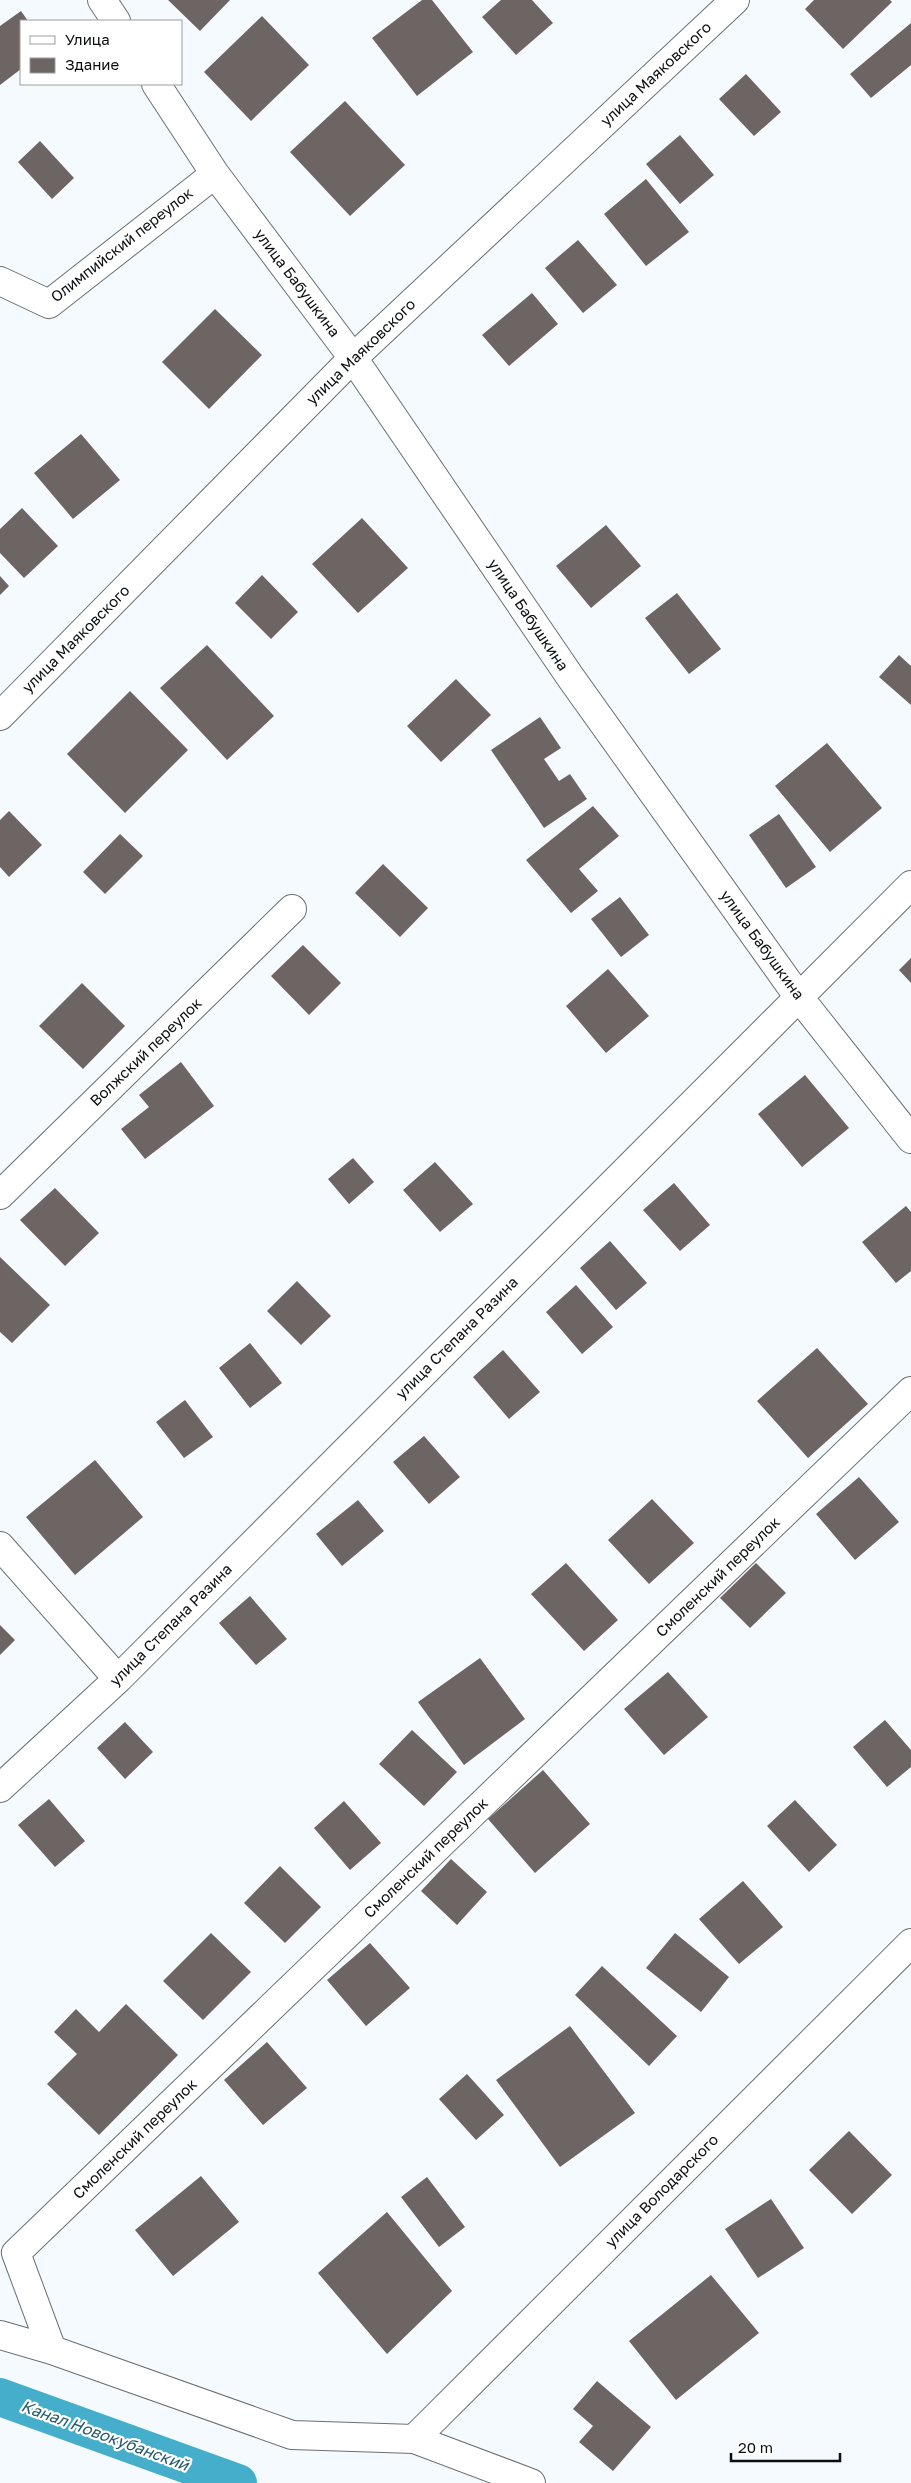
<svg xmlns="http://www.w3.org/2000/svg" width="911" height="2483" font-family="'Golos Text',sans-serif">
<style>
.lines{fill:none;stroke-linecap:round;stroke-linejoin:round}
.canal{stroke:#45aecb;stroke-width:38}
.building{fill:#6d6564}
.street-casing{stroke:#6a6f74;stroke-width:30}
.street{stroke:#fff;stroke-width:28}
.labels{text-anchor:middle;stroke-width:4.5;stroke-linejoin:round;paint-order:stroke}
.street-label{font-size:15px;fill:#0b0d0f;stroke:#fff}
.water-label{font-size:16px;font-style:italic;fill:#215a6a;stroke:#fff}
</style>
<rect width="100%" height="100%" fill="#f5fafe"/>
<g class="lines">
<path class="canal" d="M 0,2397 L 238,2483"/>
</g>
<path class="building" d="M 168,0 L 230,0 L 200,31 Z
M 422,0 L 432,0 L 473,52 L 417,96 L 372,38 Z
M 501,0 L 532,0 L 553,23 L 516,55 L 482,17 Z
M 814,0 L 890,0 L 892,2 L 843,49 L 805,9 Z
M 21,11 L 28,21 L 21,21 L 21,69 L 0,85 L 0,26 Z
M 262,16 L 309,65 L 251,121 L 204,72 Z
M 911,23 L 911,65 L 871,98 L 850,74 Z
M 746,74 L 781,112 L 754,136 L 719,99 Z
M 345,101 L 405,165 L 350,216 L 290,152 Z
M 680,135 L 714,175 L 680,204 L 646,164 Z
M 40,141 L 74,178 L 52,199 L 18,162 Z
M 646,179 L 689,232 L 646,266 L 604,214 Z
M 578,240 L 617,285 L 583,313 L 545,268 Z
M 532,293 L 558,324 L 509,366 L 482,335 Z
M 215,309 L 262,355 L 209,409 L 162,362 Z
M 81,434 L 120,480 L 73,519 L 34,473 Z
M 22,508 L 58,546 L 24,578 L 0,553 L 0,529 Z
M 362,518 L 408,568 L 358,613 L 312,564 Z
M 606,525 L 641,566 L 591,608 L 556,566 Z
M 262,575 L 298,612 L 271,639 L 235,603 Z
M 0,576 L 9,586 L 0,595 Z
M 677,593 L 721,649 L 689,674 L 645,618 Z
M 207,645 L 274,716 L 227,760 L 160,688 Z
M 899,655 L 911,666 L 911,705 L 879,677 Z
M 456,679 L 491,715 L 441,762 L 407,726 Z
M 130,691 L 188,750 L 125,813 L 67,754 Z
M 540,717 L 561,748 L 544,759 L 559,781 L 570,774 L 587,799 L 544,828 L 491,750 Z
M 827,743 L 882,808 L 830,852 L 775,786 Z
M 593,806 L 619,836 L 579,869 L 598,891 L 571,913 L 526,860 Z
M 9,811 L 42,845 L 9,877 L 0,867 L 0,820 Z
M 779,814 L 816,867 L 786,888 L 749,835 Z
M 120,834 L 143,856 L 105,894 L 83,872 Z
M 383,864 L 428,908 L 400,937 L 355,893 Z
M 620,897 L 649,935 L 621,957 L 591,919 Z
M 303,945 L 341,983 L 309,1015 L 271,976 Z
M 911,958 L 911,983 L 899,970 Z
M 608,969 L 649,1016 L 606,1053 L 566,1006 Z
M 82,983 L 125,1026 L 83,1069 L 39,1026 Z
M 181,1062 L 214,1106 L 145,1159 L 121,1129 L 149,1107 L 139,1095 Z
M 805,1075 L 849,1128 L 802,1167 L 758,1114 Z
M 353,1158 L 374,1182 L 349,1204 L 328,1179 Z
M 435,1162 L 473,1204 L 440,1232 L 403,1190 Z
M 674,1183 L 710,1225 L 680,1251 L 643,1210 Z
M 55,1188 L 99,1233 L 65,1266 L 20,1220 Z
M 906,1206 L 911,1212 L 911,1271 L 896,1283 L 862,1242 Z
M 610,1241 L 647,1283 L 616,1310 L 580,1268 Z
M 0,1257 L 50,1305 L 12,1343 L 0,1332 Z
M 297,1281 L 331,1316 L 301,1345 L 267,1311 Z
M 576,1285 L 613,1327 L 582,1354 L 546,1312 Z
M 250,1343 L 282,1383 L 250,1408 L 219,1368 Z
M 817,1348 L 868,1404 L 808,1458 L 757,1401 Z
M 503,1350 L 540,1392 L 509,1419 L 473,1377 Z
M 185,1400 L 213,1437 L 184,1458 L 156,1422 Z
M 424,1436 L 460,1477 L 429,1504 L 393,1462 Z
M 95,1460 L 143,1517 L 75,1575 L 26,1517 Z
M 859,1477 L 899,1522 L 855,1560 L 816,1514 Z
M 652,1499 L 694,1543 L 649,1584 L 608,1540 Z
M 358,1500 L 384,1531 L 342,1566 L 316,1534 Z
M 566,1563 L 618,1620 L 584,1651 L 531,1594 Z
M 756,1563 L 786,1593 L 750,1628 L 720,1598 Z
M 250,1596 L 287,1639 L 256,1665 L 219,1623 Z
M 0,1625 L 15,1640 L 0,1655 Z
M 480,1658 L 525,1719 L 464,1765 L 418,1702 Z
M 668,1672 L 708,1717 L 664,1755 L 624,1709 Z
M 885,1720 L 911,1750 L 911,1767 L 887,1787 L 853,1747 Z
M 125,1722 L 153,1752 L 125,1779 L 97,1748 Z
M 412,1730 L 457,1772 L 424,1806 L 379,1764 Z
M 543,1770 L 590,1824 L 535,1873 L 488,1819 Z
M 49,1799 L 85,1841 L 55,1867 L 18,1825 Z
M 795,1800 L 837,1845 L 809,1872 L 767,1826 Z
M 344,1801 L 381,1843 L 350,1870 L 314,1828 Z
M 451,1859 L 487,1892 L 457,1925 L 421,1891 Z
M 280,1866 L 321,1907 L 285,1943 L 244,1903 Z
M 743,1881 L 783,1927 L 739,1964 L 699,1919 Z
M 211,1933 L 251,1972 L 203,2020 L 163,1981 Z
M 675,1933 L 729,1977 L 701,2012 L 646,1968 Z
M 370,1943 L 410,1988 L 366,2026 L 327,1980 Z
M 602,1966 L 677,2036 L 649,2066 L 575,1995 Z
M 126,2004 L 178,2055 L 99,2135 L 47,2084 L 77,2054 L 54,2032 L 76,2009 L 99,2032 Z
M 570,2026 L 635,2113 L 560,2167 L 496,2080 Z
M 267,2042 L 307,2088 L 263,2125 L 224,2080 Z
M 467,2074 L 504,2115 L 476,2140 L 439,2099 Z
M 849,2131 L 892,2175 L 852,2214 L 809,2170 Z
M 201,2176 L 239,2222 L 173,2276 L 135,2230 Z
M 427,2177 L 465,2227 L 439,2247 L 401,2197 Z
M 771,2199 L 804,2248 L 758,2278 L 725,2229 Z
M 387,2212 L 452,2291 L 387,2354 L 318,2273 Z
M 711,2275 L 759,2333 L 676,2400 L 629,2341 Z
M 597,2381 L 651,2427 L 613,2471 L 579,2442 L 593,2426 L 573,2409 Z"/>
<g class="lines">
<g class="street-casing">
<path id="street" d="M 102,0 L 116,21
M 156,84 L 215,174 L 353,358 L 571,678 L 798,996 L 911,1139
M 0,281 L 49,304 L 215,174
M 0,716 L 353,358 L 735,0
M 0,1195 L 292,909
M 0,1546 L 118,1679
M 0,1788 L 118,1679 L 911,885
M 0,2335 L 52,2350 L 292,2435 L 414,2439 L 531,2483
M 52,2350 L 16,2253 L 911,1391
M 414,2439 L 911,1943"/>
</g>
<use href="#street" class="street"/>
</g>
<g class="labels">
<g class="street-label">
<text transform="translate(656 74) rotate(-43)" y="5">улица Маяковского</text>
<text transform="translate(122 245) rotate(-38)" y="5">Олимпийский переулок</text>
<text transform="translate(297 283) rotate(53)" y="5">улица Бабушкина</text>
<text transform="translate(361 352) rotate(-44)" y="5">улица Маяковского</text>
<text transform="translate(528 615) rotate(56)" y="5">улица Бабушкина</text>
<text transform="translate(76 639) rotate(-45)" y="5">улица Маяковского</text>
<text transform="translate(762 945) rotate(54)" y="5">улица Бабушкина</text>
<text transform="translate(146 1052) rotate(-44)" y="5">Волжский переулок</text>
<text transform="translate(457 1338) rotate(-45)" y="5">улица Степана Разина</text>
<text transform="translate(718 1577) rotate(-44)" y="5">Смоленский переулок</text>
<text transform="translate(171 1625) rotate(-45)" y="5">улица Степана Разина</text>
<text transform="translate(426 1858) rotate(-44)" y="5">Смоленский переулок</text>
<text transform="translate(135 2139) rotate(-44)" y="5">Смоленский переулок</text>
<text transform="translate(662 2191) rotate(-45)" y="5">улица Володарского</text>
</g>
<g class="water-label">
<text transform="translate(105 2435) rotate(20)" y="6">Канал Новокубанский</text>
</g>
</g>
<rect x="20" y="20" width="162" height="65" fill="#ffffff" stroke="#9d9e9f"/>
<rect x="30" y="36" width="25" height="8" fill="#ffffff" stroke="#9d9e9f"/>
<text x="65" y="45" font-size="15" fill="#0b0d0f">Улица</text>
<rect x="30" y="58" width="25" height="15" fill="#6d6564" stroke="#9d9e9f"/>
<text x="65" y="70" font-size="15" fill="#0b0d0f">Здание</text>
<path d="M731 2453v8h109v-8" fill="none" stroke="#0b0d0f" stroke-width="2.5"/>
<text x="738" y="2453" font-size="15" fill="#0b0d0f" stroke="#ffffff" stroke-width="4" paint-order="stroke">20 m</text>
</svg>
